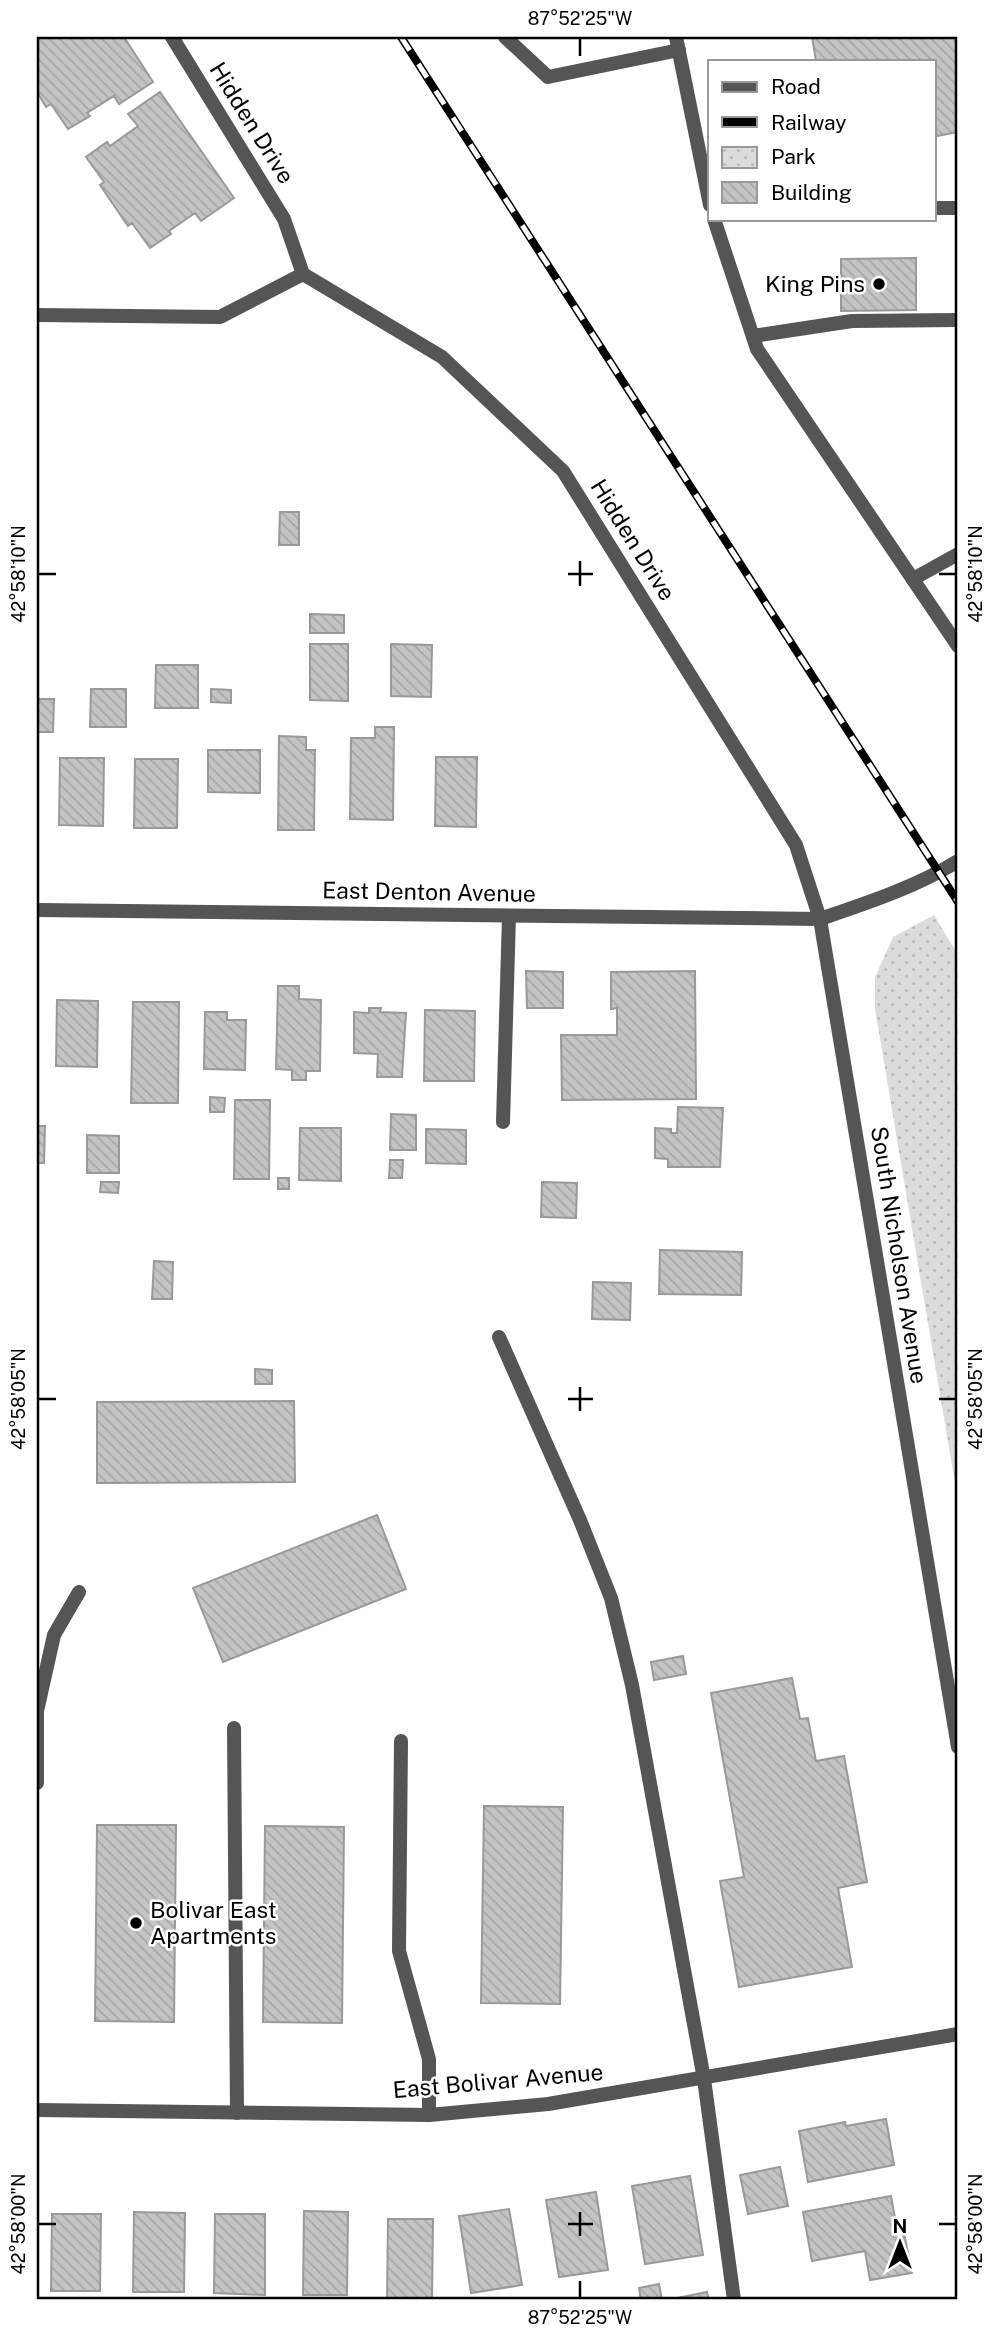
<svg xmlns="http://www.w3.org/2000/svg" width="995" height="2337" font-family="'Public Sans',sans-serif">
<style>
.park{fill:url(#park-dots)}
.building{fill:url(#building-back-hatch);stroke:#999;stroke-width:2}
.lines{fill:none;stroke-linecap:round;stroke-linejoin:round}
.service{stroke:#555;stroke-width:14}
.minor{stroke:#555;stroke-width:14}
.tertiary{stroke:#555;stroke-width:14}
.rail-casing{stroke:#000;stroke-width:8}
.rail{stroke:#fff;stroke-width:5;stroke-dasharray:16;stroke-linecap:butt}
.ticks{fill:none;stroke:#000;stroke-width:2.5}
.poi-dot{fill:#000;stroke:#fff;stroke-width:2.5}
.labels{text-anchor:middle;stroke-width:5;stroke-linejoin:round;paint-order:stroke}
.street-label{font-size:23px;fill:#000;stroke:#fff}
.poi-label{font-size:23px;fill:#000;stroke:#fff;text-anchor:end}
.neatline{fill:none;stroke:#000;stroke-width:2.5}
.ticks-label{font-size:18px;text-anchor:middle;fill:#000}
</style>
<defs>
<pattern id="park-dots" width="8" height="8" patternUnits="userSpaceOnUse" patternTransform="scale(1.75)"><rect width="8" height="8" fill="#dcdcdc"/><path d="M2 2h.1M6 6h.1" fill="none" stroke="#bbb" stroke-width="1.8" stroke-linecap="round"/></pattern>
<pattern id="building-back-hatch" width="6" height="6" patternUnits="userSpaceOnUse" patternTransform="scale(1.75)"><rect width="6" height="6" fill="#c4c4c4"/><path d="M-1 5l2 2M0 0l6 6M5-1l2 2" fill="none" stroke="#a7a7a7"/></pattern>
</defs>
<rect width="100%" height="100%" fill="#fff"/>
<path class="park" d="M 934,915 L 958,955 L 958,1501 L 875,1009 L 875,977 L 893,937 Z"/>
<path class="building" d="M 37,37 L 124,37 L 153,82 L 119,104 L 114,96 L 87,113 L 90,116 L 68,129 L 51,104 L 46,107 L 37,92 Z
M 812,37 L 958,37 L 958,132 L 937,136 L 936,131 L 934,132 L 934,61 L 816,61 Z
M 160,92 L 234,198 L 201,221 L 195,213 L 169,231 L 171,234 L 150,248 L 132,223 L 128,226 L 100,185 L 104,182 L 86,157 L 107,142 L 110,146 L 138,126 L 128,114 Z
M 916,258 L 916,310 L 841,311 L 841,259 Z
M 280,512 L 299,512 L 299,545 L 279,545 Z
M 310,614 L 344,615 L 344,633 L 310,633 Z
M 310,644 L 348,644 L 348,701 L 310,700 Z
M 391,644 L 432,645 L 431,697 L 391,696 Z
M 156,665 L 198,665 L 198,708 L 155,708 Z
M 91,689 L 126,689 L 126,727 L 90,727 Z
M 211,689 L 231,690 L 231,703 L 211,702 Z
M 37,699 L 54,699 L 53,732 L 37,732 Z
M 375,727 L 394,727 L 393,820 L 350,819 L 351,738 L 375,738 Z
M 279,736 L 306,737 L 306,750 L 315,750 L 314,830 L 278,830 Z
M 208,750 L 260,750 L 260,793 L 208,792 Z
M 436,757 L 477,757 L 476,827 L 435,826 Z
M 60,758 L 104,758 L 103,826 L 59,825 Z
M 135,759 L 178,759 L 177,828 L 134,828 Z
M 526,971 L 563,972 L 563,1008 L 527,1008 Z
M 695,971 L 696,1099 L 562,1100 L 561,1035 L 617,1035 L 617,1008 L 611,1009 L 611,972 Z
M 278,986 L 299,986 L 299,999 L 321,1000 L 320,1071 L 306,1071 L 306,1080 L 292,1080 L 292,1070 L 276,1069 Z
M 57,1000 L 98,1001 L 97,1067 L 56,1066 Z
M 133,1002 L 179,1002 L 178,1103 L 131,1103 Z
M 369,1008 L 381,1008 L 380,1012 L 406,1013 L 402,1077 L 377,1077 L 378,1054 L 354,1053 L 354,1012 L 369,1013 Z
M 425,1010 L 475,1011 L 474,1081 L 424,1081 Z
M 205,1012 L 227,1012 L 227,1020 L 246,1020 L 245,1070 L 204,1069 Z
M 210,1097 L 225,1098 L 224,1112 L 210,1112 Z
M 235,1100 L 270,1100 L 269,1179 L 234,1179 Z
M 678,1107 L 723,1108 L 720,1167 L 668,1167 L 668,1159 L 655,1158 L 655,1128 L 671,1129 L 671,1133 L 677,1133 Z
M 391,1114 L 416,1115 L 416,1150 L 390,1150 Z
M 37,1126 L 45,1126 L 44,1163 L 37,1163 Z
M 300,1128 L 341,1128 L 341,1181 L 299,1180 Z
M 426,1129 L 466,1130 L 466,1164 L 426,1163 Z
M 87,1135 L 119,1136 L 119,1173 L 87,1173 Z
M 390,1160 L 403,1160 L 402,1178 L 389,1178 Z
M 278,1178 L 289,1178 L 289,1189 L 278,1189 Z
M 101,1182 L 119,1182 L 118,1193 L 100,1192 Z
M 542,1182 L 577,1183 L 576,1218 L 541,1217 Z
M 660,1250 L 742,1252 L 741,1295 L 659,1294 Z
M 154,1261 L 173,1262 L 172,1299 L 152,1299 Z
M 593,1282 L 631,1283 L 630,1320 L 592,1319 Z
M 255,1369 L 272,1370 L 272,1384 L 255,1384 Z
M 294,1401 L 295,1482 L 97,1483 L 97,1402 Z
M 377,1515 L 406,1589 L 223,1662 L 193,1588 Z
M 683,1656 L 686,1674 L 654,1680 L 651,1662 Z
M 792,1678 L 800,1719 L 808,1718 L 816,1761 L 844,1756 L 867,1882 L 838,1888 L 852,1967 L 739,1987 L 720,1881 L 744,1877 L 711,1693 Z
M 484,1806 L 563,1807 L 560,2004 L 481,2003 Z
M 97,1825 L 176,1825 L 174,2022 L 95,2021 Z
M 265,1826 L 344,1827 L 342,2023 L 263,2022 Z
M 886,2119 L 894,2165 L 808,2182 L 799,2131 L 845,2122 L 846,2126 Z
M 780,2167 L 788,2206 L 748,2214 L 740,2175 Z
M 690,2176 L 703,2255 L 645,2264 L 632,2186 Z
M 596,2192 L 608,2270 L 559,2277 L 546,2200 Z
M 891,2196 L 897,2229 L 903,2228 L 912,2273 L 870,2280 L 865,2251 L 812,2261 L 803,2212 Z
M 509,2209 L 522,2285 L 471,2293 L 459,2216 Z
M 304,2211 L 348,2212 L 347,2295 L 303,2295 Z
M 134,2212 L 185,2213 L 184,2292 L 133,2292 Z
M 52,2214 L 101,2214 L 100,2291 L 51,2291 Z
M 215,2214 L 265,2214 L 265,2295 L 214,2293 Z
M 388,2219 L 433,2219 L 432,2300 L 387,2299 Z
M 659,2284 L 662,2300 L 641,2300 L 639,2288 Z
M 707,2292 L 709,2300 L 667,2300 Z
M 875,2298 L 918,2298 L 918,2300 L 875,2300 Z"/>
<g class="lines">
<path class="service" d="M 505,37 L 548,77 L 679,50
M 753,336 L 852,321 L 958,320
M 913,579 L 958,554
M 503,1122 L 509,916
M 499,1337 L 580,1520 L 611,1598 L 632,1685 L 704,2079 L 734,2300
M 234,1728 L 237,2113
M 401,1741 L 399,1951 L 429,2059 L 429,2115"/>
<path class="minor" d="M 172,37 L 284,219 L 303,274 L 442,357 L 563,471 L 796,845 L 820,919 L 958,1747
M 934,208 L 958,208
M 37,315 L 220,317 L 303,274
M 37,910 L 820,919 C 867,903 916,887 958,861
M 37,1783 L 37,1711 L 54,1635 L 79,1592
M 37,2110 L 429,2115 L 548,2104 L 958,2034"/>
<path class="tertiary" d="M 676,37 L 710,205
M 714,219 L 757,349 L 958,646
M 953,864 L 958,865"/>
<g class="rail-casing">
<path id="rail" d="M 401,37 L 958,902"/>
</g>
<use href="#rail" class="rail"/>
</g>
<path class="ticks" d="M 580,38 L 580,56M 580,561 L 580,586M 38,574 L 56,574M 568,574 L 593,574M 939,574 L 956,574M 580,1387 L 580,1411M 38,1399 L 56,1399M 568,1399 L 593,1399M 939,1399 L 956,1399M 580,2212 L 580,2236M 38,2224 L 56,2224M 568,2224 L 593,2224M 939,2224 L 956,2224M 580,2281 L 580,2298"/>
<g class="poi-dot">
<circle cx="879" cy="284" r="7"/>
<circle cx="136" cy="1923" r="7"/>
</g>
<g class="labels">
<g class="street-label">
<text transform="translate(252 123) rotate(58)" y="8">Hidden Drive</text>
<text transform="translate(633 540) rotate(58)" y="8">Hidden Drive</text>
<text transform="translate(429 892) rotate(1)" y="8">East Denton Avenue</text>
<text transform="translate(899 1255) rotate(81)" y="8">South Nicholson Avenue</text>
<text transform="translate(498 2081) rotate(-5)" y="8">East Bolivar Avenue</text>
</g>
<g class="poi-label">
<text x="865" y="292">King Pins</text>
<text x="150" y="1918" text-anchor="start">Bolivar East<tspan x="150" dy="26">Apartments</tspan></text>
</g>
</g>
<rect width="995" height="2337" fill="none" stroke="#ffffff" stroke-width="77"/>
<rect x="708" y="60" width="228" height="161" fill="#ffffff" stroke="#999999" stroke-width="2"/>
<rect x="722" y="82" width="35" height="10" fill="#555555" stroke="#999999" stroke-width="2"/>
<text x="771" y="94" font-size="21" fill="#000000">Road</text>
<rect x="722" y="117" width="35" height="10" fill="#000000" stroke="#999999" stroke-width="2"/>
<text x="771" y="130" font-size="21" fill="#000000">Railway</text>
<rect x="722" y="147" width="35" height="21" fill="url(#park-dots)" stroke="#999999" stroke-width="2"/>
<text x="771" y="164" font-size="21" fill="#000000">Park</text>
<rect x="722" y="182" width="35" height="21" fill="url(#building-back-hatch)" stroke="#999999" stroke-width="2"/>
<text x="771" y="200" font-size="21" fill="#000000">Building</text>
<g transform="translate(900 2243)" stroke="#ffffff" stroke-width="5" paint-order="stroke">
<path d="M0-5L12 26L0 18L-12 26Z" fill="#000000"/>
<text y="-10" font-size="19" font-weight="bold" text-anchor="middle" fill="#000000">N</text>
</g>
<rect x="38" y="38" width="918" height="2260" class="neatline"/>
<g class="ticks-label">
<text x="580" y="25">87°52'25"W</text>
<text transform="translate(19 574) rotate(-90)" y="6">42°58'10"N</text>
<text transform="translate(976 574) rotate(-90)" y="6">42°58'10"N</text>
<text transform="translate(19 1399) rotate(-90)" y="6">42°58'05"N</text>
<text transform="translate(976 1399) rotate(-90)" y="6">42°58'05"N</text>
<text transform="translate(19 2224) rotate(-90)" y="6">42°58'00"N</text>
<text transform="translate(976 2224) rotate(-90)" y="6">42°58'00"N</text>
<text x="580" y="2324">87°52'25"W</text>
</g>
</svg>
